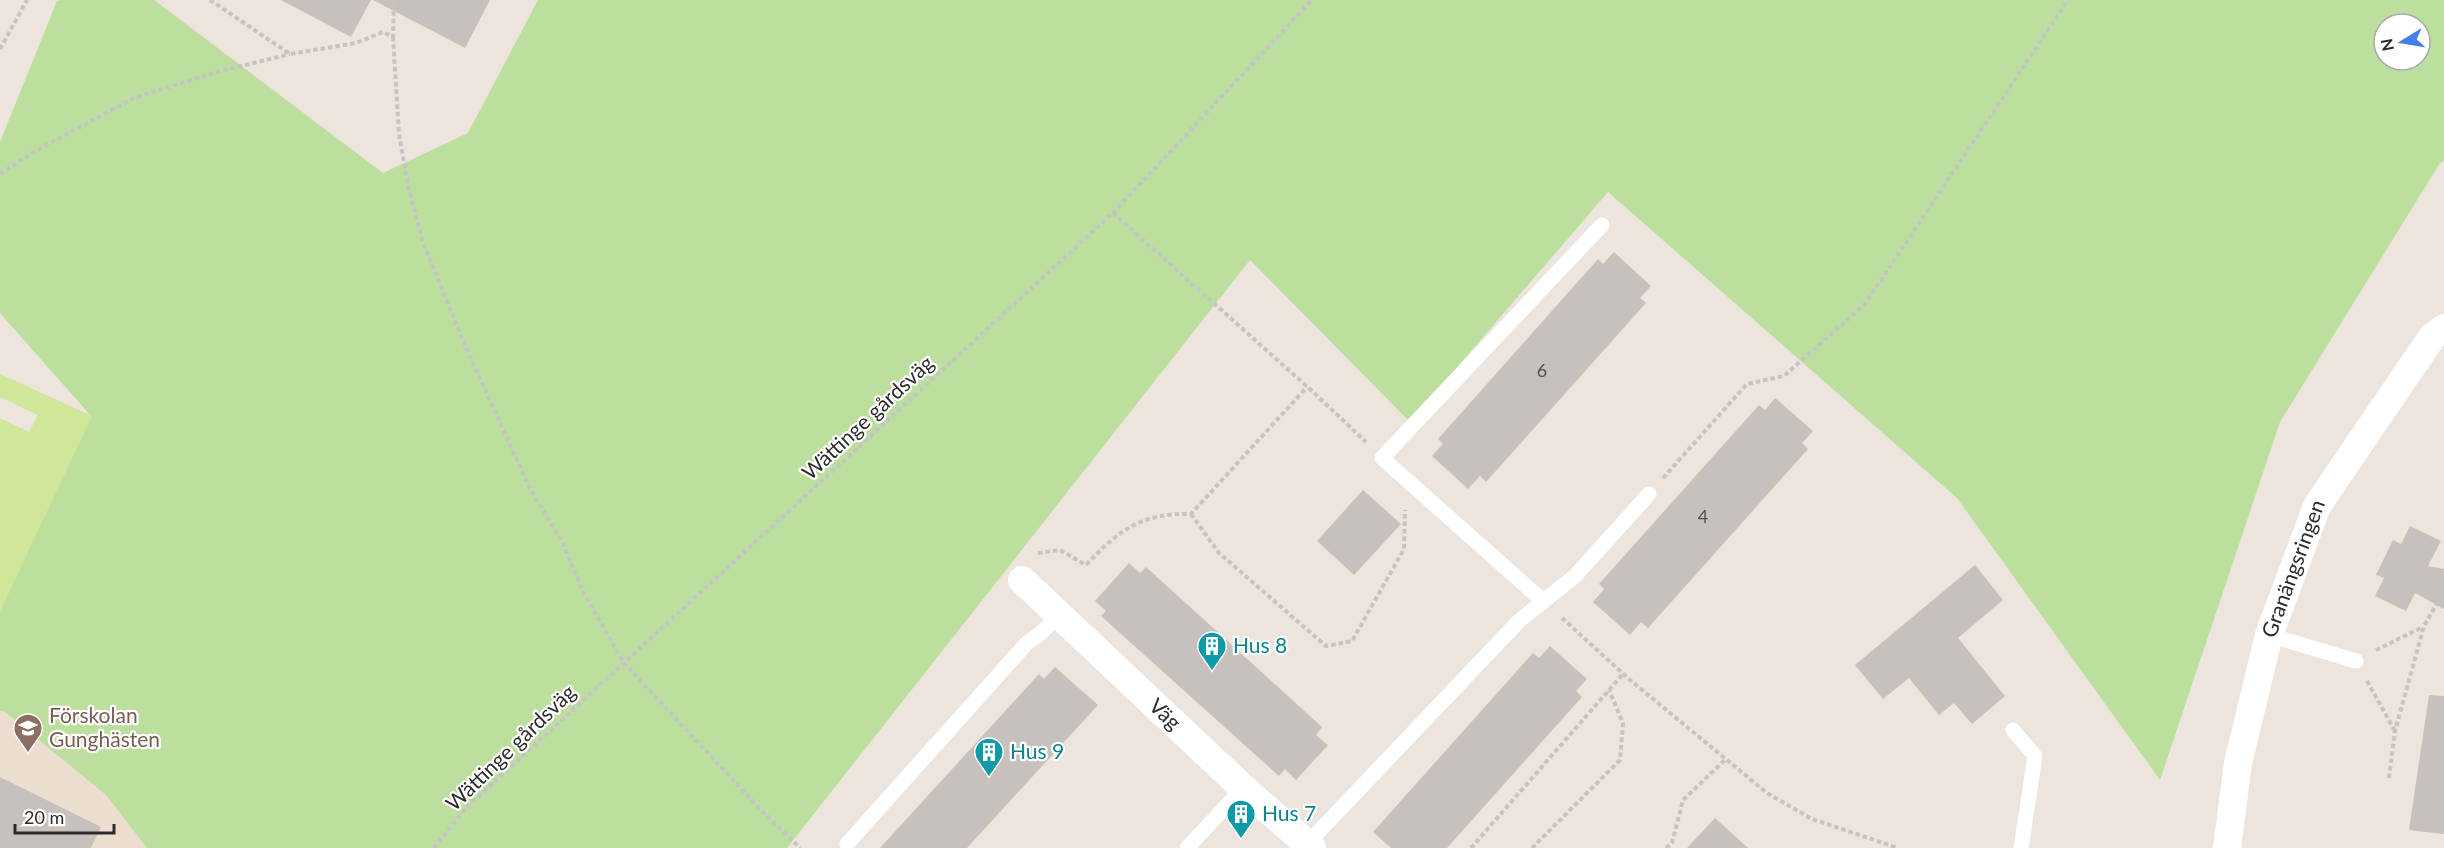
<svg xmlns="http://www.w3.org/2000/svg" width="2444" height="848" font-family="Lato,sans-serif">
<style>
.education{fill:#ecdece}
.green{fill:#bddf9d;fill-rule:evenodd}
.pitch{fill:#d0e699}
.building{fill:#c7c1bd}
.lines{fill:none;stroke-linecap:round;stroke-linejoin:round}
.path{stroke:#c4c4c4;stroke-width:4;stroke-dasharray:4.5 3;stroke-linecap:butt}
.service{stroke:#fff;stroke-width:15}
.minor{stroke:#fff;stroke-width:28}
.labels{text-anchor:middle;stroke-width:4.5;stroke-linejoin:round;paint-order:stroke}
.number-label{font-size:18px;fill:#525050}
.street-label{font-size:21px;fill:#2b2b2b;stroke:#fff}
.culture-label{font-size:21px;fill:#0d838f;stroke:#fff;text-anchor:start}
.education-label{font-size:21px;fill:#785e54;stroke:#fff;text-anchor:start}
</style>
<rect width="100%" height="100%" fill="#ece4dd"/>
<path class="education" d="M 0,711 L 5,712 L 106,795 L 147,848 L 0,848 Z"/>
<path class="green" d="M 61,0 L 154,0 L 383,173 L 468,133 L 538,0 L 2444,0 L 2444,161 L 2440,163 L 2280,422 L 2160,780 L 1957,498 L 1608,192 L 1410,422 L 1250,260 L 787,848 L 147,848 L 106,795 L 5,712 L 0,711 L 0,611 L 91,416 L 0,313 L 0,142 L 57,1 ZM 2384,24 L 2420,24 L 2420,60 L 2384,60 Z"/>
<path class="pitch" d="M 0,374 L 92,416 L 0,611 L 0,418 L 29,432 L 38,415 L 0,397 Z"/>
<path class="building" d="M 281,0 L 371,0 L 351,37 Z
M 373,0 L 490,0 L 465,48 Z
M 1614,252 L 1651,286 L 1640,298 L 1646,303 L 1486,482 L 1480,476 L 1468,489 L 1432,456 L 1443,444 L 1438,439 L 1598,259 L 1603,264 Z
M 1775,398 L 1813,431 L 1802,443 L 1808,449 L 1648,628 L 1641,622 L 1630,635 L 1593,602 L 1604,589 L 1599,584 L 1759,405 L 1765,410 Z
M 1363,490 L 1401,524 L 1354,575 L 1317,541 Z
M 2410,526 L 2441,541 L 2428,566 L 2444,569 L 2444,609 L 2415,593 L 2406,611 L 2375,596 L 2384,578 L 2376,575 L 2393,540 L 2401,544 Z
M 1129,563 L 1140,573 L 1146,567 L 1322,727 L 1316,735 L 1328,745 L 1296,780 L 1285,769 L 1279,776 L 1101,616 L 1106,611 L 1095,601 Z
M 1975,565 L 2003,600 L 1958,638 L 2005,696 L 1972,724 L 1954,703 L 1939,715 L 1909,678 L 1883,699 L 1855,665 Z
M 1550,646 L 1587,679 L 1576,691 L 1582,697 L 1447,848 L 1391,848 L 1373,832 L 1533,653 L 1539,658 Z
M 1055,667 L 1098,705 L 967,848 L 880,848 L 1039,674 L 1044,679 Z
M 2429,695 L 2444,696 L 2444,834 L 2409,830 Z
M 0,777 L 101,827 L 91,848 L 0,848 Z
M 1715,818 L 1748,848 L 1687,848 Z"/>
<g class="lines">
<path class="path" d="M 210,0 L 290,54 L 356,43 L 383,32 L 393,37 L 394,0
M 393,37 L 399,134 L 408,186 L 423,242 L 461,336 L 529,487 L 562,541 L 582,590 L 624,663 L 759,808 L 800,848
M 0,49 L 27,0
M 0,174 L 32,153 L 134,98 L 217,72 L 290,54
M 1113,213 L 1312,391 L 1366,442
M 1663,478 L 1747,384 L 1784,376 L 1865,304 L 2068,0
M 1191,514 L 1219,553 L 1326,646 L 1352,641 L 1404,549 L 1405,510
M 1038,553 L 1060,550 L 1086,565 C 1119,530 1141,513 1191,514 L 1307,387
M 1562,618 L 1630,680 L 1767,793 L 1812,819 L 1898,848
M 2376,650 L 2423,627
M 2367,681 L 2395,731
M 2389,778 L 2395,731 L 2424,626 L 2444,591
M 434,848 L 464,810 L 1113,213 L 1312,0
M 1471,848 L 1623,674
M 1532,848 L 1620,760 L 1623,723 L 1609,690
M 1666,848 L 1672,843 L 1683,800 L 1726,759"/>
<path class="service" d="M 1543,601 L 1382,458 L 1602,225
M 2269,635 L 2356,661
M 2013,730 L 2035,756 L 2021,848
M 847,844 L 1027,643 L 1041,633 L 1058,616
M 1307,844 L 1519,621 L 1575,576 L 1649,494
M 1187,848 L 1243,788"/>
<g class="minor">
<path id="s1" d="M 1022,580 L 1243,788 L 1312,848"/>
<path id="s2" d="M 2227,848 L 2238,763 L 2269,635 L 2317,506 L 2432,337 L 2444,328"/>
</g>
</g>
<defs>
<g id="building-pin" transform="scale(1.5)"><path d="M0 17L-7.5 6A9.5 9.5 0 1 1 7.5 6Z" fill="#0f9aa8" stroke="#fff"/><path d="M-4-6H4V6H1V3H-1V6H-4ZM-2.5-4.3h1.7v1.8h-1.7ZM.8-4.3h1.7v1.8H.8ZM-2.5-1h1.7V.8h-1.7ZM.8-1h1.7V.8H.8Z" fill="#fff"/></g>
<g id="school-pin" transform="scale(1.5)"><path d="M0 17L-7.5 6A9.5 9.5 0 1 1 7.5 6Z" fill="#8d6e63" stroke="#fff"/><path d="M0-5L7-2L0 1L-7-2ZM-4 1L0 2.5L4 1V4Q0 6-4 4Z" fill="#fff"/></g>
</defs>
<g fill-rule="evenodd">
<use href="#building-pin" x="1212" y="646"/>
<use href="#school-pin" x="28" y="728"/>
<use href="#building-pin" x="989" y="752"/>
<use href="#building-pin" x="1241" y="814"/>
</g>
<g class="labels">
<g class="number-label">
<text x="1542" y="377">6</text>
<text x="1703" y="523">4</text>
</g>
<g class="street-label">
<text transform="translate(868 418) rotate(-43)" y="7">Wättinge gårdsväg</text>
<text dy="7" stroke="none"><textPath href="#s2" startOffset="288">Granängsringen</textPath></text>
<text dy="7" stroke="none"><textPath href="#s1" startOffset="196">Väg</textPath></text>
<text transform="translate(511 748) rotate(-44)" y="7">Wättinge gårdsväg</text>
</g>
<g class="culture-label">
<text x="1233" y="653">Hus 8</text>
<text x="1010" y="759">Hus 9</text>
<text x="1262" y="821">Hus 7</text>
</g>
<g class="education-label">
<text x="49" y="723">Förskolan<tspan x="49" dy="24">Gunghästen</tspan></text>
</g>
</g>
<g transform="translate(2402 42) rotate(259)"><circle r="28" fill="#ffffff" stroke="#aaaaaa" stroke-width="1.5"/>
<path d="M0-4.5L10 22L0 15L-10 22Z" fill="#477eef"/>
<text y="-9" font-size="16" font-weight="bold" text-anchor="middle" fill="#2b2b2b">N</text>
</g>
<path d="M15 824v9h99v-9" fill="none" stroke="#2b2b2b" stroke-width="3"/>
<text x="24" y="824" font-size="18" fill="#2b2b2b" stroke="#ffffff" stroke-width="4.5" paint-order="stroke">20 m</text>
</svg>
